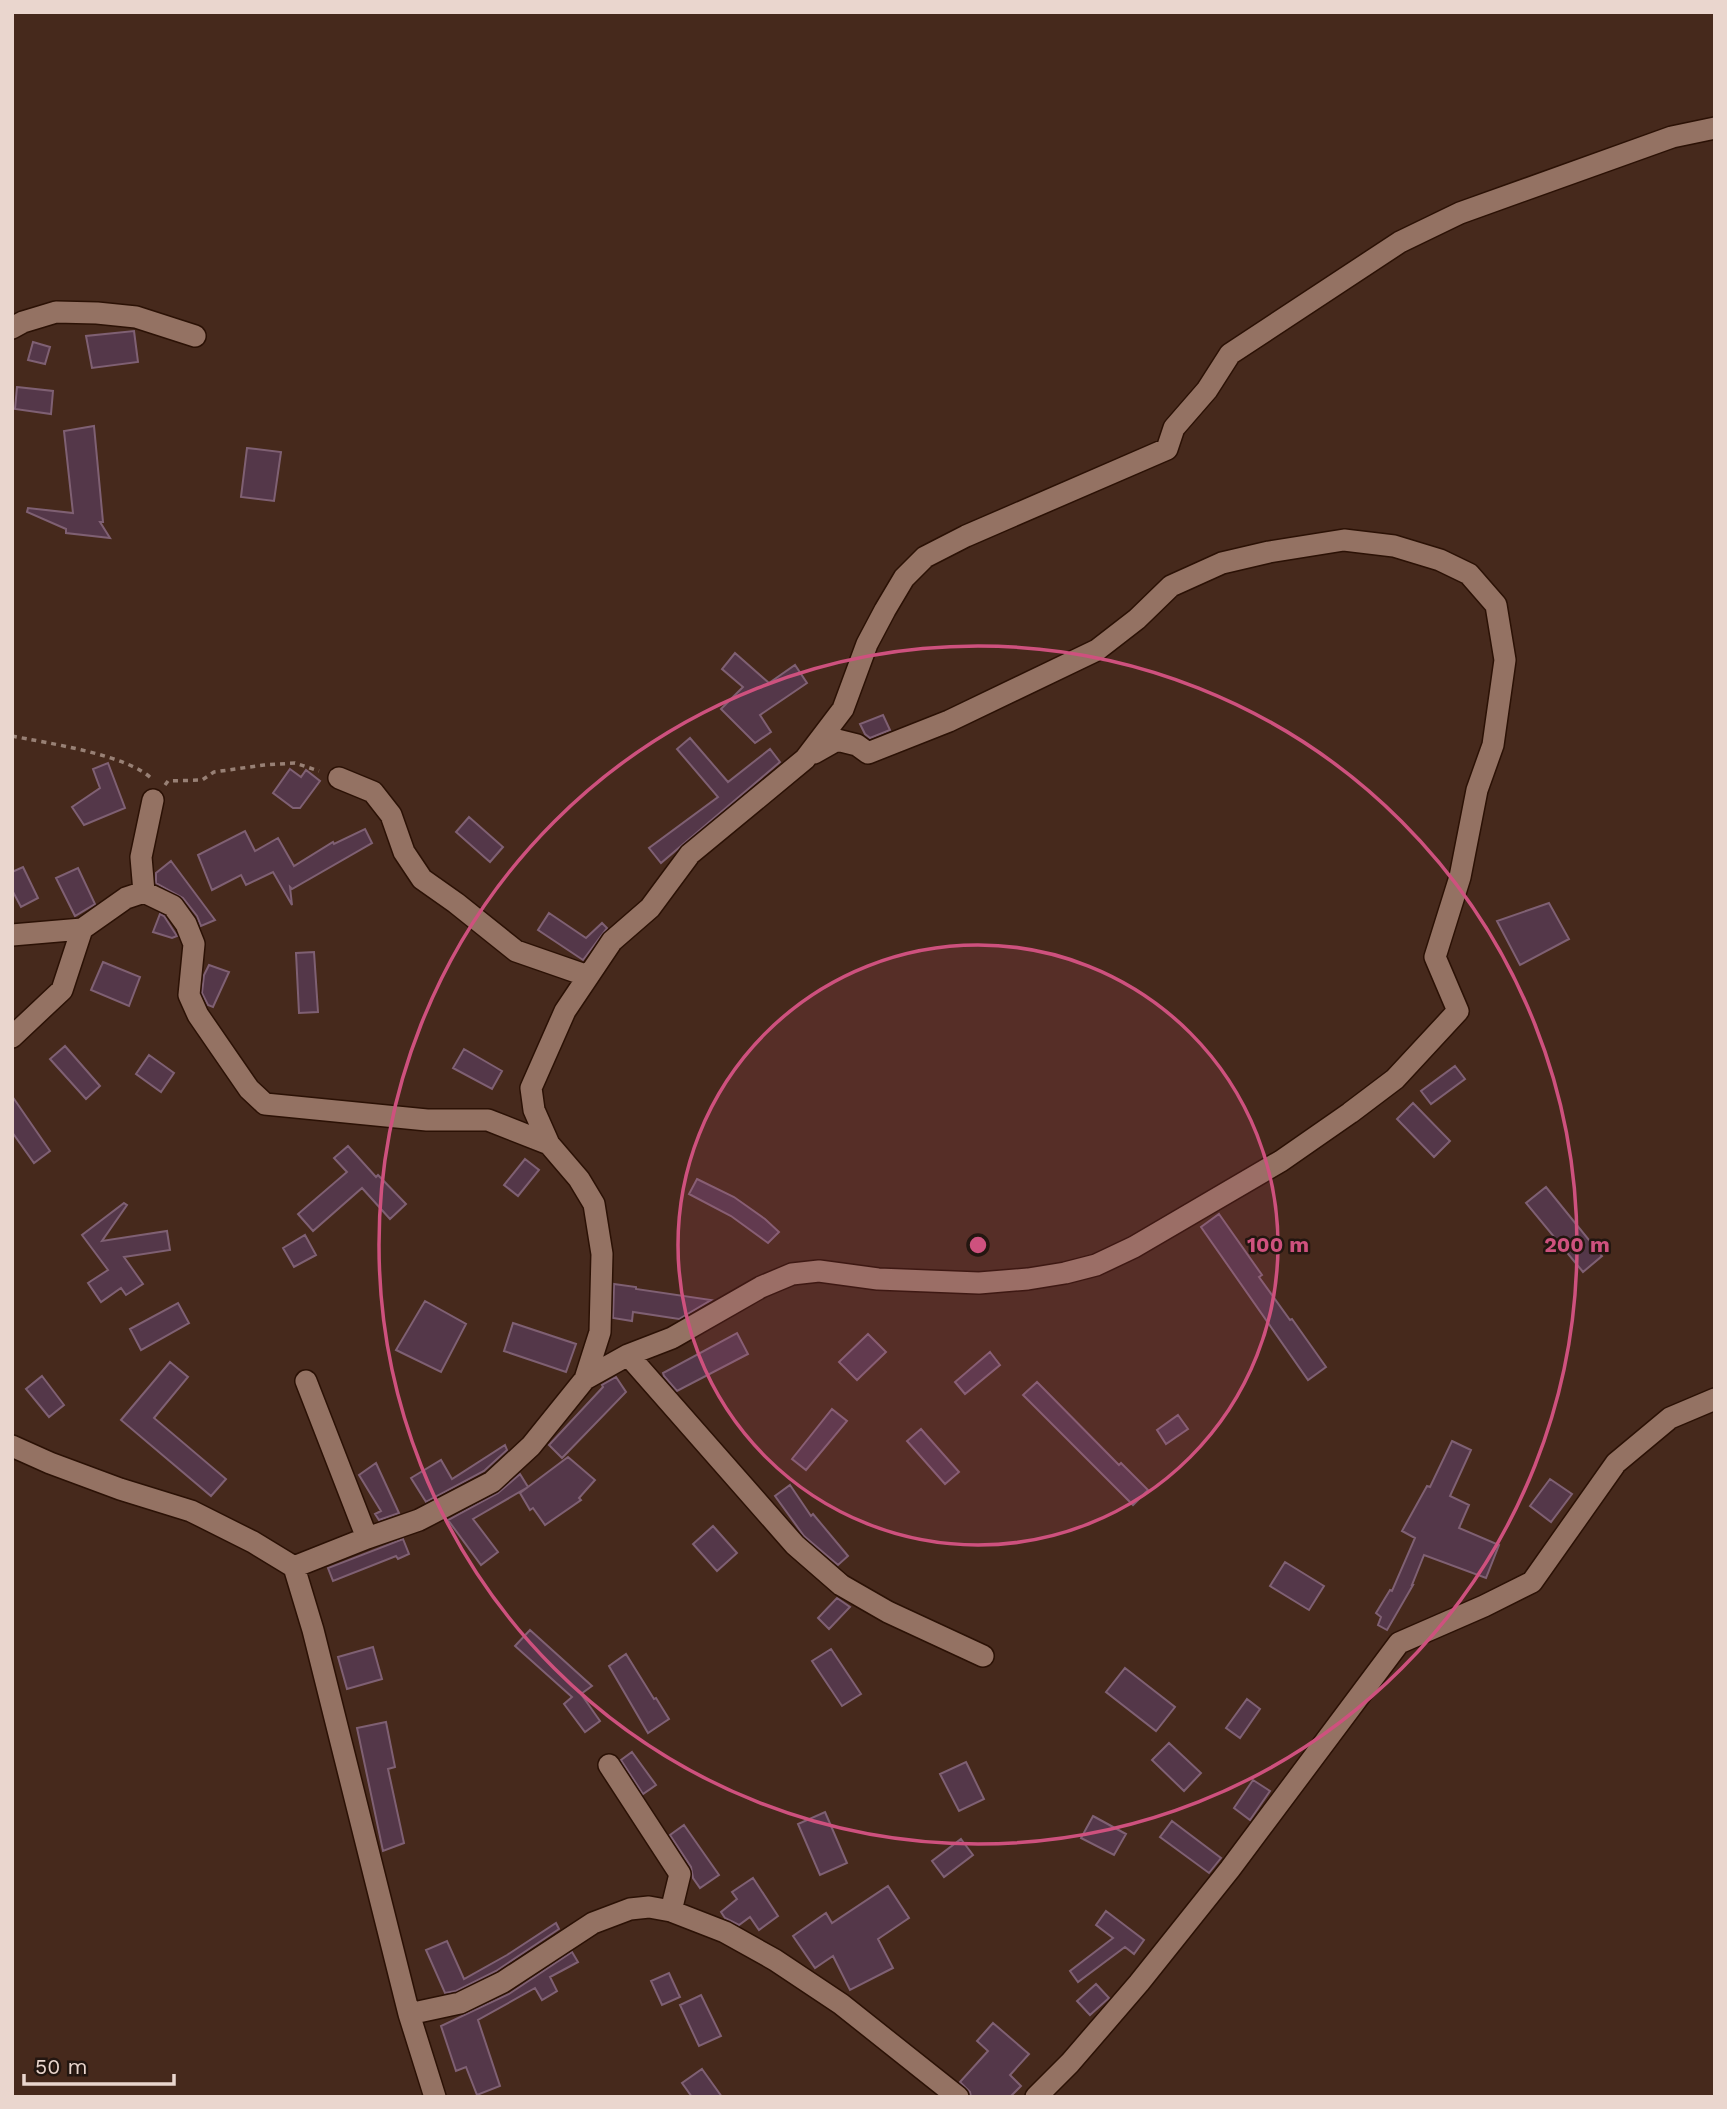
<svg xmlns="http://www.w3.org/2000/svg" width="1727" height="2109" font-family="'Work Sans',sans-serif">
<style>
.building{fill:#543749;stroke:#7f6073;stroke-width:2}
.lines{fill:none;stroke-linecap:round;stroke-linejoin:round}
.minor-casing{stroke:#2b1105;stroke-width:24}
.path{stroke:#988075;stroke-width:3.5;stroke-dasharray:5 5;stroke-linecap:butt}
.minor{stroke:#947263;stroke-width:21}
.ring{fill:none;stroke:#ce517e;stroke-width:3.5}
.centre{fill:#ce517e;stroke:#231610;stroke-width:3.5}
.ring-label{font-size:21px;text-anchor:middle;font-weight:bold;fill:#ce517e;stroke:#231610;stroke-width:5;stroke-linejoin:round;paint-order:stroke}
</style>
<rect width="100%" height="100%" fill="#46291c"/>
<path class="building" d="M 134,331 L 138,362 L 92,368 L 86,336 Z
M 33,342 L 50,347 L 45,364 L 28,360 Z
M 17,387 L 53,391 L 51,414 L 15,409 Z
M 94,426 L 103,522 L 100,522 L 110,538 L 66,533 L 66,529 L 27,512 L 28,508 L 73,513 L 64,431 Z
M 247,448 L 281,452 L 274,501 L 241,497 Z
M 735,653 L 769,683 L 795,665 L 807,683 L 760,715 L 771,732 L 755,743 L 721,709 L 743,687 L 722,669 Z
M 883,715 L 890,730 L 870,738 L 865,734 L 860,724 Z
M 690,738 L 728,782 L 770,749 L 780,762 L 661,863 L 649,848 L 718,797 L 677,749 Z
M 108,763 L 125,808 L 84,825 L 72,807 L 100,788 L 93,769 Z
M 290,769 L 301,777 L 306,770 L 320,781 L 300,808 L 293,808 L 273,793 Z
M 469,817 L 503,847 L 490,862 L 456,832 Z
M 365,829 L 372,843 L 292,889 L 290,887 L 292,905 L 273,872 L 246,885 L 241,875 L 212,890 L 198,855 L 245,831 L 255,851 L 278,838 L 294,866 L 333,842 L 334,844 Z
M 171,861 L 215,920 L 201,926 L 197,916 L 183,898 L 156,883 L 156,873 Z
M 23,867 L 38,898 L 21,907 L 12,890 L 12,872 Z
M 78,868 L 95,904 L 75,916 L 56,878 Z
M 1549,903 L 1569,939 L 1520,965 L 1497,921 Z
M 549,913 L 586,938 L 602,923 L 607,928 L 583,960 L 538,930 Z
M 160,914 L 164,916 L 177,936 L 172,938 L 153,932 Z
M 314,952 L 318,1012 L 299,1013 L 296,953 Z
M 103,962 L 140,977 L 129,1006 L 91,990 Z
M 209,965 L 229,972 L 213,1007 L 208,1005 L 202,993 L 204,975 Z
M 65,1046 L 100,1086 L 86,1099 L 50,1059 Z
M 464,1049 L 502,1071 L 492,1089 L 453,1068 Z
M 149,1055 L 174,1073 L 161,1092 L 136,1074 Z
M 1455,1066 L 1465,1079 L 1431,1104 L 1421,1091 Z
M 12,1096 L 50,1151 L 34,1163 L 12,1132 Z
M 1413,1103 L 1450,1141 L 1434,1157 L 1397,1119 Z
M 348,1146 L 376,1177 L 378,1175 L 406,1204 L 390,1219 L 362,1188 L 313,1231 L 298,1214 L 347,1172 L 334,1158 Z
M 525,1159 L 539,1170 L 518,1196 L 504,1185 Z
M 697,1179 L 734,1197 L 765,1219 L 779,1232 L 768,1243 L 731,1216 L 689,1194 Z
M 1546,1187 L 1602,1256 L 1583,1272 L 1526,1203 Z
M 124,1203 L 127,1205 L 102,1241 L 167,1231 L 170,1250 L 124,1257 L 143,1284 L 126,1295 L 121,1288 L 101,1302 L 88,1283 L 108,1270 L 82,1235 Z
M 1219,1214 L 1262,1275 L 1259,1277 L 1290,1320 L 1292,1319 L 1326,1367 L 1308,1380 L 1201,1227 Z
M 305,1235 L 316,1255 L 294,1267 L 283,1248 Z
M 614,1284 L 636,1287 L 636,1289 L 711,1300 L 679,1319 L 633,1312 L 632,1321 L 613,1318 Z
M 425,1301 L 466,1324 L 441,1372 L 396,1350 Z
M 178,1303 L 189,1323 L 141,1350 L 130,1329 Z
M 513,1323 L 576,1344 L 566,1372 L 504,1351 Z
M 737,1333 L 748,1354 L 677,1391 L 664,1376 L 663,1373 Z
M 868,1334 L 886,1352 L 857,1380 L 839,1362 Z
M 990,1352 L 1000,1365 L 965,1394 L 955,1382 Z
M 170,1362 L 188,1377 L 154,1418 L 226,1479 L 211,1496 L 121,1420 Z
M 42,1376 L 64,1405 L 49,1417 L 26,1389 Z
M 616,1377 L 626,1392 L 562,1458 L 549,1445 L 603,1387 L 602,1385 Z
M 1037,1382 L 1119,1465 L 1121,1463 L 1148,1490 L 1133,1505 L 1023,1395 Z
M 832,1409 L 847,1421 L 806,1470 L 792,1459 Z
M 1178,1415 L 1188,1429 L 1166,1444 L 1157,1430 Z
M 921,1429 L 959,1472 L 945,1484 L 907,1441 Z
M 1452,1441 L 1471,1450 L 1450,1496 L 1469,1505 L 1459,1528 L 1499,1545 L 1486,1578 L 1424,1555 L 1412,1585 L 1413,1585 L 1387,1630 L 1378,1625 L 1381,1617 L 1376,1613 L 1390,1590 L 1392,1591 L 1415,1538 L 1402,1531 L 1427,1486 L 1430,1487 Z
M 505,1445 L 507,1450 L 484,1471 L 426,1502 L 411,1478 L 441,1460 L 452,1479 Z
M 568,1457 L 595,1480 L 579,1498 L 581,1500 L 545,1525 L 533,1508 L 530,1510 L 520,1493 Z
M 376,1463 L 399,1513 L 379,1520 L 375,1514 L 381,1511 L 359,1475 Z
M 520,1474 L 528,1487 L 473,1519 L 498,1552 L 481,1565 L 448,1520 L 498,1493 Z
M 1550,1479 L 1572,1494 L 1551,1522 L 1530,1506 Z
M 790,1485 L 811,1516 L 813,1514 L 848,1556 L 838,1565 L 804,1536 L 775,1496 Z
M 713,1526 L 737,1553 L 717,1571 L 693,1544 Z
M 403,1539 L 409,1554 L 398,1559 L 396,1556 L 333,1581 L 328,1568 Z
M 1285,1562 L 1324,1586 L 1309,1610 L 1270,1586 Z
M 837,1598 L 850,1607 L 829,1629 L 818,1618 Z
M 530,1630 L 592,1686 L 581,1694 L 600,1721 L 585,1732 L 564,1704 L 572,1697 L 515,1646 Z
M 373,1647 L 382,1679 L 347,1689 L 338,1657 Z
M 831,1649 L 861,1694 L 842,1706 L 812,1661 Z
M 626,1654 L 654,1699 L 656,1698 L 669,1719 L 648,1733 L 609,1666 Z
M 1125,1668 L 1175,1707 L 1156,1731 L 1106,1692 Z
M 1247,1699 L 1260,1709 L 1240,1738 L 1226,1728 Z
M 386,1722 L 395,1767 L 388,1769 L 404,1843 L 383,1851 L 357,1728 Z
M 1169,1743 L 1201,1773 L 1184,1791 L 1152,1760 Z
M 632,1752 L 656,1785 L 643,1794 L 621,1760 Z
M 966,1762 L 984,1799 L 959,1811 L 940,1774 Z
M 1253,1780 L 1270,1791 L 1250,1820 L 1234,1808 Z
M 825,1812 L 847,1863 L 820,1875 L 798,1824 Z
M 1093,1816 L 1126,1834 L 1114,1855 L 1081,1838 Z
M 1172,1821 L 1221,1858 L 1209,1873 L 1160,1837 Z
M 684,1825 L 719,1875 L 700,1888 L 693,1878 L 691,1867 L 670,1835 Z
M 961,1839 L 973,1855 L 944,1877 L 932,1861 Z
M 753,1878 L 778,1916 L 759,1930 L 750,1917 L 739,1925 L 725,1918 L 721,1912 L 737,1899 L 732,1892 Z
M 888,1886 L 909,1918 L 878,1939 L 893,1968 L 850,1990 L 833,1956 L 815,1968 L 793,1936 L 826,1913 L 832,1923 Z
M 1106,1911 L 1144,1940 L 1134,1954 L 1125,1947 L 1078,1982 L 1070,1971 L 1113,1938 L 1096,1925 Z
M 556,1923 L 559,1929 L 496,1971 L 456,1991 L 445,1993 L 426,1950 L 447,1941 L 464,1979 L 507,1955 Z
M 572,1952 L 578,1962 L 550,1977 L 557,1991 L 542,2000 L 535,1988 L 478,2020 L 500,2086 L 477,2095 L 466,2067 L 456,2071 L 441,2026 L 509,1994 Z
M 669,1973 L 680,1997 L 662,2005 L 651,1981 Z
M 1096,1984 L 1109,1998 L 1090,2015 L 1077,2001 Z
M 701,1995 L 721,2036 L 699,2046 L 680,2005 Z
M 993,2023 L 1029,2054 L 1010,2075 L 1021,2086 L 1010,2097 L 971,2097 L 970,2092 L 960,2082 L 988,2051 L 977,2041 Z
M 702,2069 L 722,2097 L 692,2097 L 682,2083 Z"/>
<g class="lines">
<g class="minor-casing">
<path id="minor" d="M 12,328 L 23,322 L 56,312 L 97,313 L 136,317 L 195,336
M 339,778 L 373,792 L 391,815 L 404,852 L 422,879 L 456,903 L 516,951 L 588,976
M 144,892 L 141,857 L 153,800
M 12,935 L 82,929 L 126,898 L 144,892 L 173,906 L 186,924 L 194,944 L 189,995 L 198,1015 L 249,1089 L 265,1104 L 427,1120 L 488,1120 L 549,1144
M 12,1037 L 62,990 L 82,929
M 628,1355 L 795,1545 L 841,1585 L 888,1612 L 983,1656
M 585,1379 L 628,1355 L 672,1338 L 761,1287 L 792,1274 L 819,1271 L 878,1279 L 979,1283 L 1028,1279 L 1065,1273 L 1096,1265 L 1134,1247 L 1281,1161 L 1350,1113 L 1395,1079 L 1458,1011 L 1435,957 L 1460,877 L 1477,790 L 1493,745 L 1505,660 L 1496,605 L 1469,574 L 1440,560 L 1394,546 L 1344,540 L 1269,552 L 1222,563 L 1171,586 L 1137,619 L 1097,650 L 949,721 L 868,753 L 857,745 L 837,740 L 814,753
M 306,1381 L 367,1538
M 12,1446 L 50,1463 L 120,1489 L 191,1511 L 253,1542 L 294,1567 L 313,1630 L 409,2014 L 435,2097
M 294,1567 L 367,1538 L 419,1520 L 492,1482 L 531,1446 L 585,1379 L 600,1332 L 602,1254 L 594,1204 L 579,1179 L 549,1144 L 534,1110 L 531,1088 L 565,1011 L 612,941 L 650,908 L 690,854 L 805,759 L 843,709 L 867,644 L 885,610 L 904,578 L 925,557 L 966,536 L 1167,449 L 1174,428 L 1207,390 L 1230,354 L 1400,242 L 1460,213 L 1672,137 L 1715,128
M 609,1765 L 680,1874 L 671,1911
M 409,2014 L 460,2003 L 503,1982 L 593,1923 L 630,1909 L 649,1907 L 671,1911 L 725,1932 L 775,1960 L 841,2004 L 958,2097
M 1036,2097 L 1070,2063 L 1139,1983 L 1230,1869 L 1399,1643 L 1484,1606 L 1532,1582 L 1616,1463 L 1670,1418 L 1715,1399"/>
</g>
<path class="path" d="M 12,736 C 47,743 130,755 153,780
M 165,785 L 168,781 L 202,780 L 214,772 L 264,765 L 295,763 L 319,771"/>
<use href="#minor" class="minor"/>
</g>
<circle cx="978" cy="1245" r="300" fill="#ce517e" fill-opacity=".12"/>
<g class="ring">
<circle cx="978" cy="1245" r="300"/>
<circle cx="978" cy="1245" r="599"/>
</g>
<circle cx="978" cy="1245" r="10" class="centre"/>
<g class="ring-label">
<text x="1278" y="1252">100 m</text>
<text x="1577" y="1252">200 m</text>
</g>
<rect width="1727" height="2109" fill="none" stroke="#ead6ce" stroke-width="28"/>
<path d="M24 2074v10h150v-10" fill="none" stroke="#ead6ce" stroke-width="3.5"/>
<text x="35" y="2074" font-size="21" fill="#ead6ce" stroke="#231610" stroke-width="5" paint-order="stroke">50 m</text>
</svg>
